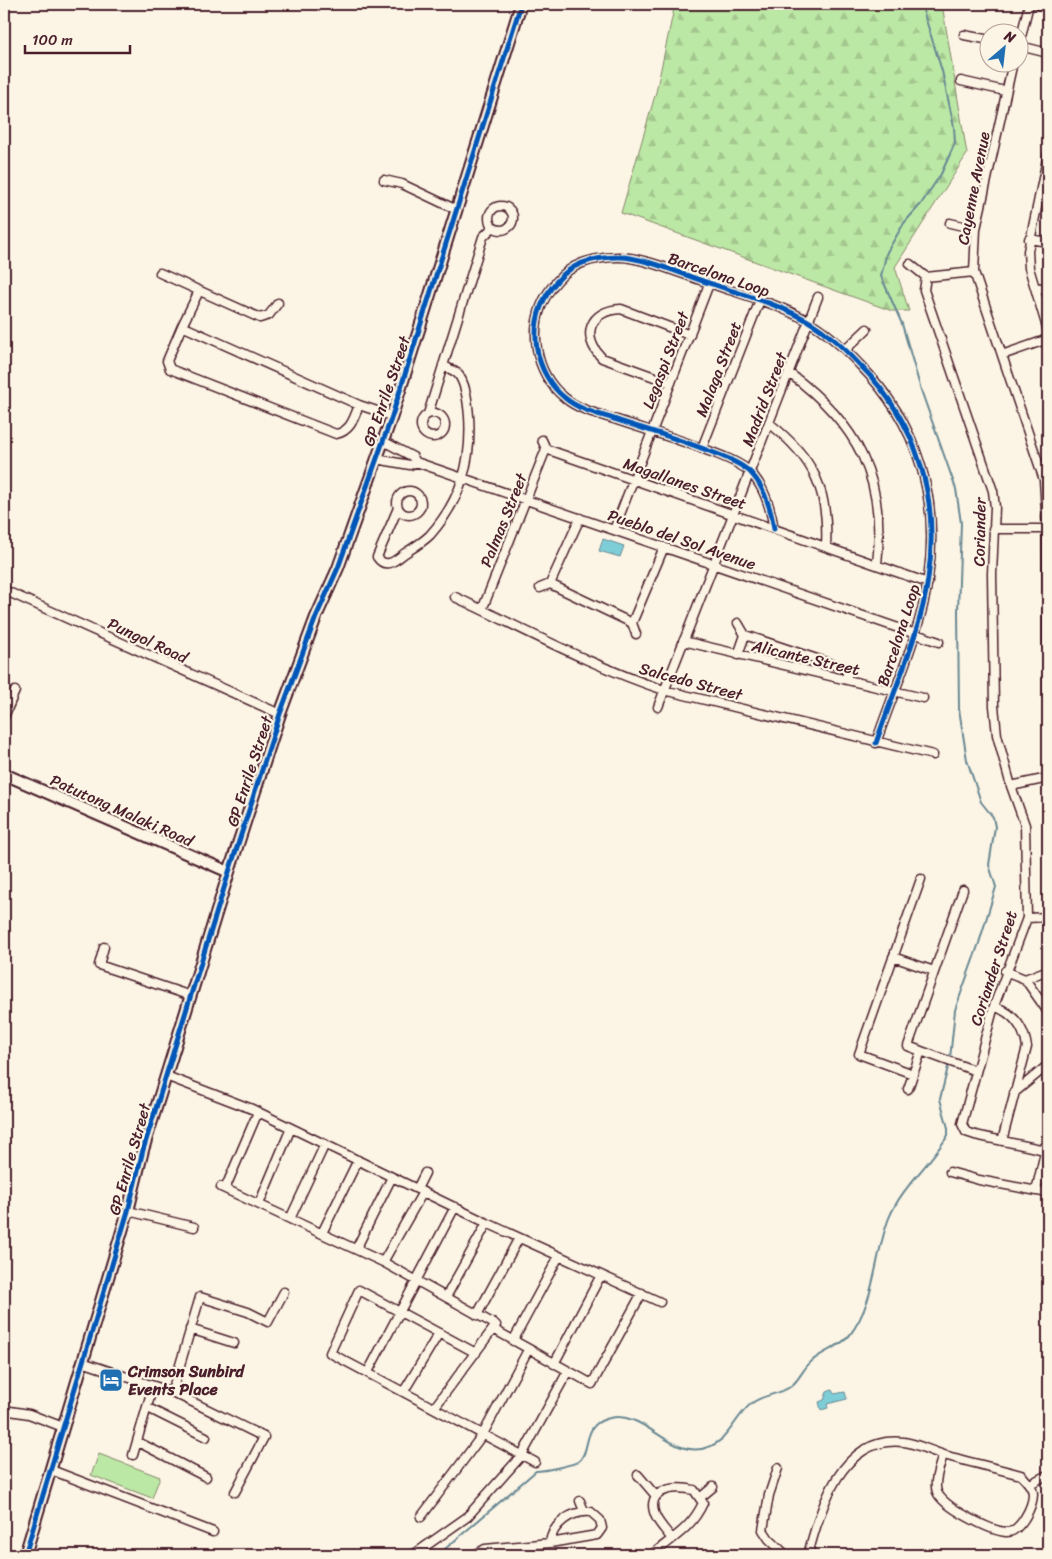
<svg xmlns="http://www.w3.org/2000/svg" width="1052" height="1559" font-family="Sriracha,sans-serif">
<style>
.forest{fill:url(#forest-firs);stroke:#838468}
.park{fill:#bce8a5;stroke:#838468}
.water{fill:#7eced8;stroke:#698893}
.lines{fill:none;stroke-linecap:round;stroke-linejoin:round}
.stream{stroke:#698893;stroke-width:2}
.minor-casing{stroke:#4a1f2b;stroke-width:11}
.tertiary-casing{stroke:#4a1f2b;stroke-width:14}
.minor{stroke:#fcf5e5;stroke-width:8}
.tertiary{stroke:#fcf5e5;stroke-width:10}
.cycleway-casing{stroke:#fcf5e5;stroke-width:8}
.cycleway{stroke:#0057b8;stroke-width:5}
.labels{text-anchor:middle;stroke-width:4.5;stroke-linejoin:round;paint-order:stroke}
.street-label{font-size:16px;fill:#4a1f2b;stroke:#fcf5e5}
.poi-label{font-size:16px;font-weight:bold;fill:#4a1f2b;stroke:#fcf5e5;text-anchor:start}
</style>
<defs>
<pattern id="forest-firs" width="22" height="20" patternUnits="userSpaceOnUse" patternTransform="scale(1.25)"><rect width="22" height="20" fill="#bce8a5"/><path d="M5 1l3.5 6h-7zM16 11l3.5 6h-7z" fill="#a3c78e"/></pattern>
</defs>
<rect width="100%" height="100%" fill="#fcf5e5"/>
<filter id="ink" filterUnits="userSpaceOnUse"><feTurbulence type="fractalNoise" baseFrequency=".02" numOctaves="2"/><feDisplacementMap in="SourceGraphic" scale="10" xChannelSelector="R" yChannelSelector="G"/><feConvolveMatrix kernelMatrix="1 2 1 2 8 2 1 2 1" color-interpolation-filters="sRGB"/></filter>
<g filter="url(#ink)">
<path class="forest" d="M 675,4 L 942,4 L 967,154 L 895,267 L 909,311 L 892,311 L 621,213 L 656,92 Z"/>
<path class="park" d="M 99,1454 L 160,1477 L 152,1498 L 91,1475 Z"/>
<path class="water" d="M 603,539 L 624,546 L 620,557 L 599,551 Z
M 832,1390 L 834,1394 L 845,1392 L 847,1399 L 827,1404 L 828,1408 L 821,1410 L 819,1402 L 824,1400 L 827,1392 Z"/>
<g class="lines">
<path class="stream" d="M 921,4 L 942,71 L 954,127 L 955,143 L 941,174 L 921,204 L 904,223 L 887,252 L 881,276 L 902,324 L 921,390 L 956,489 L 961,523 L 958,611 L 959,709 L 967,760 L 981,802 L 993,817 L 995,827 L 989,865 L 996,887 L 979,943 L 955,1010 L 950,1059
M 438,1555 L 536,1471 C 544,1471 574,1465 579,1461 C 591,1451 582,1426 606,1419 C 646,1406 670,1464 711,1446 C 729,1439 737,1414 752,1403 C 764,1394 778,1395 790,1387 C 799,1381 803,1368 812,1361 C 823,1351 840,1347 849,1336 C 876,1302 874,1256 889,1218 C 902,1186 931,1164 948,1135 L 948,1128 L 940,1099 L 949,1063"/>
<g class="minor-casing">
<path id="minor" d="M 1035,4 L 1048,7
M 964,35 L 990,40
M 1020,41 L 1029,4
M 1020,46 L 1048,53
M 1013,62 L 976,229 L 974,272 L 1044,480 L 1047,529 L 1048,698
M 961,81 L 1005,91
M 1048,154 L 1028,251 L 1029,268 L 1048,331
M 384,180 L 402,184 L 457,210
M489 218a12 12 0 1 1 24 0a12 12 0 1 1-24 0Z
M 950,223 L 976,229
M 1029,239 L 1048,242
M 910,264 L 926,277
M 974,272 L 926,277 L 924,290 L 993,491 L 995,507 L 992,574 L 994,706 L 997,735 L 1011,786 L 1025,825 L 1027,918 L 994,1006 L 962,1124 L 966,1132 L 975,1135 L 1045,1150
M 160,273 L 260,318 L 269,315 L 278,303
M 1035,287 L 1048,289
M 182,326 L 199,291
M 845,350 L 867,329
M 1002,355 L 1048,339
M 789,373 C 858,424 886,478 877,565
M 671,383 L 602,358 C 580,336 590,310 621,309 L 690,335
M 359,405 C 354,418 351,431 336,434 L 170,369 L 167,361 L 182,326 L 359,405 L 392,416
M421 425a12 12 0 1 1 24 0a12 12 0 1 1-24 0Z
M 428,414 L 483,237 L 493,227
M 769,423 C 814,458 829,490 826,547
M 383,441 L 413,457 L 416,462 L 939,642
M 702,448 L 760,300
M 546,449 L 928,583
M 376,459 L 410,465 L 416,462
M397 503a12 12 0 1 1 24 0a12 12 0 1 1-24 0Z
M 398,508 L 377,557 C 386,570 396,560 405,553 C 413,548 423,542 430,535 C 461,500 472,462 469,416 C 468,404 466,382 457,373 C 453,370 447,368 443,365
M 774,529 C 771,510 764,486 750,472 C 739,462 722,456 709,451 C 679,439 647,430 617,420 C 599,414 579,410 565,398 C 550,386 540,368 537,349 C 533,323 540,300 557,281 C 572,263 596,257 619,257 C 644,257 686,276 712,284 C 744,295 778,304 808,321 C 827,332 845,349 860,365 C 918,423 940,499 928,579 C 921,632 893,692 876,743
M 993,529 L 1047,529
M 614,530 L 709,284
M 550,584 L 632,623
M 550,584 L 580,518
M 540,588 L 550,584
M 4,590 L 280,714
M 455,597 C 524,629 591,666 664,690 L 933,755
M 482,610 L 546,449 L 542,440
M 632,623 L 664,547
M 632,623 L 636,634
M 738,623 L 745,635
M 683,641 L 923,698
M 738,655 L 745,635 L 847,669 L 847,680
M 658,707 L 818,297
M 4,717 L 15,691
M 1011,786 L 1048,778
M 1027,918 L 1048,917
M 104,947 L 99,965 L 191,996
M 893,957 L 934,971
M 1005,971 L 1025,979 L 1048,970
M 1025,979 L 1048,1012
M 994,1006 C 1013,1013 1024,1027 1027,1047 L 1002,1141
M 921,1051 L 908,1046 L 963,890
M 913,1074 L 859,1054 L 921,879
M 166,1076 L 252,1109 L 487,1223 L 660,1302
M 908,1089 L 921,1051 L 976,1071
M 1014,1093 L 1048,1065
M 950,1172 L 979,1180 L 1048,1193
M 221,1187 L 383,1262 L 496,1325 L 434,1408
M 225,1189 L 258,1112
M 417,1189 L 425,1173
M 1036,1191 L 1048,1139
M 259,1204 L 291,1128
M 128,1211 L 194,1227
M 290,1219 L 325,1144
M 322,1233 L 358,1160
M 356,1249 L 392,1177
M 383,1262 L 423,1192
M 446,1297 L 487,1223
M 477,1315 L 519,1238
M 190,1329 L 234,1343
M 493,1329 L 592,1384 L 642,1293
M 513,1341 L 559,1256
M 476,1353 L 359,1290 L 330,1353 L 535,1462
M 82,1362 L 172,1392 L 264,1437 L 235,1492
M 554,1364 L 601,1275
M 368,1372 L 455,1207
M 404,1391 L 439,1333
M 172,1392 L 200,1297 L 248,1312 L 268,1322 L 284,1292
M 148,1408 L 206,1437
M 4,1410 L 29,1414 L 63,1427
M 138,1442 L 206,1477
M 133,1455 L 153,1386
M 778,1468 L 769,1495 L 763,1530 L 769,1539 L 786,1555
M 51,1470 L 213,1532
M 638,1475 L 656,1496
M 1030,1484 L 1047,1475
M 701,1497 L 713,1487
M 580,1501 L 584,1511
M 421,1517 L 483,1434 L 528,1350
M 413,1555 L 467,1517 L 522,1455 L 568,1371
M 474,1555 L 485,1549 L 550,1543 L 597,1535 L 602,1528 L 600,1520 L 591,1512 C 572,1510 552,1524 550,1543
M 652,1555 C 673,1537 691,1529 703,1503 L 694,1490 C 673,1485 642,1490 657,1519 C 661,1526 667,1532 672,1539
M 808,1555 C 820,1508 842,1434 904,1442 C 918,1444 930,1451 944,1455 C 969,1462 995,1468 1021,1475 C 1026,1480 1033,1487 1033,1494 C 1033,1506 1020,1533 1006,1532 C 991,1531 943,1507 937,1492 C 933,1482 940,1465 943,1455"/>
</g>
<g class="tertiary-casing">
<path id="tertiary" d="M 4,774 L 229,872
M 25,1555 L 128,1211 L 143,1150 L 229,872 L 280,714 L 316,617 L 338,568 L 392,416 L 521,4"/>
</g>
<use href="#minor" class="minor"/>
<use href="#tertiary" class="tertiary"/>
<g class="cycleway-casing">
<path id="cycleway" d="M 774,529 C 771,510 764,486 750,472 C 739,462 722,456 709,451 C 679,439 647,430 617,420 C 599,414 579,410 565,398 C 550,386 540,368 537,349 C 533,323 540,300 557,281 C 572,263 596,257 619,257 C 644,257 686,276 712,284 C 744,295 778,304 808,321 C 827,332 845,349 860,365 C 918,423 940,499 928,579 C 921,632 893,692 876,743
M 25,1555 L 128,1211 L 143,1150 L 229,872 L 280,714 L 316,617 L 338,568 L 392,416 L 521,4"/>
</g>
<use href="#cycleway" class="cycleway"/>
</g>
</g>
<defs>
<g id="hotel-square" transform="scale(1.25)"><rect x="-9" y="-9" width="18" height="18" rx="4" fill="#1f6fb2" stroke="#fcf5e5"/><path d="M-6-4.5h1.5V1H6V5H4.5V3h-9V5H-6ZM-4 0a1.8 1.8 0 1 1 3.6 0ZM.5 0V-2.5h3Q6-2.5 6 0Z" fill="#fff"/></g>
</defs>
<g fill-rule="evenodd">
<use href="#hotel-square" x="111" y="1380"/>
</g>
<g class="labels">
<g class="street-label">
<text transform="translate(973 188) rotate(-79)" y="6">Cayenne Avenue</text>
<text transform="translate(719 274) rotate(19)" y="6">Barcelona Loop</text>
<text transform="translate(665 360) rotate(-69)" y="6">Legaspi Street</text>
<text transform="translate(718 369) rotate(-69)" y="6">Malaga Street</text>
<text transform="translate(386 391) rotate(-71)" y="6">GP Enrile Street</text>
<text transform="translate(764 399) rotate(-69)" y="6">Madrid Street</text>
<text transform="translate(685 483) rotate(19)" y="6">Magallanes Street</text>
<text transform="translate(503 520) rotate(-68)" y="6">Palmas Street</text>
<text transform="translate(979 532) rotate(-89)" y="6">Coriander</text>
<text transform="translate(682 539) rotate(19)" y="6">Pueblo del Sol Avenue</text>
<text transform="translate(898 635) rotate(-72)" y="6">Barcelona Loop</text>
<text transform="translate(148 640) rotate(25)" y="6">Pungol Road</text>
<text transform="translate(806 657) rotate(13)" y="6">Alicante Street</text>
<text transform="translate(691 681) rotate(15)" y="6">Salcedo Street</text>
<text transform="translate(249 771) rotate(-72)" y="6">GP Enrile Street</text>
<text transform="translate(122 810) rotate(24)" y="6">Patutong Malaki Road</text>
<text transform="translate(993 968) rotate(-72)" y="6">Coriander Street</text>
<text transform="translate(129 1159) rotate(-74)" y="6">GP Enrile Street</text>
</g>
<g class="poi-label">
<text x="128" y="1377">Crimson Sunbird<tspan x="128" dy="18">Events Place</tspan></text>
</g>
</g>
<rect width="1052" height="1559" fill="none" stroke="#fcf5e5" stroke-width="20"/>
<rect x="10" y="10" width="1032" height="1539" fill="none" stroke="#4a1f2b" stroke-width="2" filter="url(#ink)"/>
<g transform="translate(1004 48) rotate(28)"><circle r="24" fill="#fcf5e5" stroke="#b59f9b"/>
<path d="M0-4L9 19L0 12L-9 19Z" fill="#1f6fb2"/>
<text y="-8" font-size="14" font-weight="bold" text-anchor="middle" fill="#4a1f2b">N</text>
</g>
<path d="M25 45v8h105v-8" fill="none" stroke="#4a1f2b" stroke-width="2.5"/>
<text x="32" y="45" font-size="15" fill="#4a1f2b" stroke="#fcf5e5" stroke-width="4" paint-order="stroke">100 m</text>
</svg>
